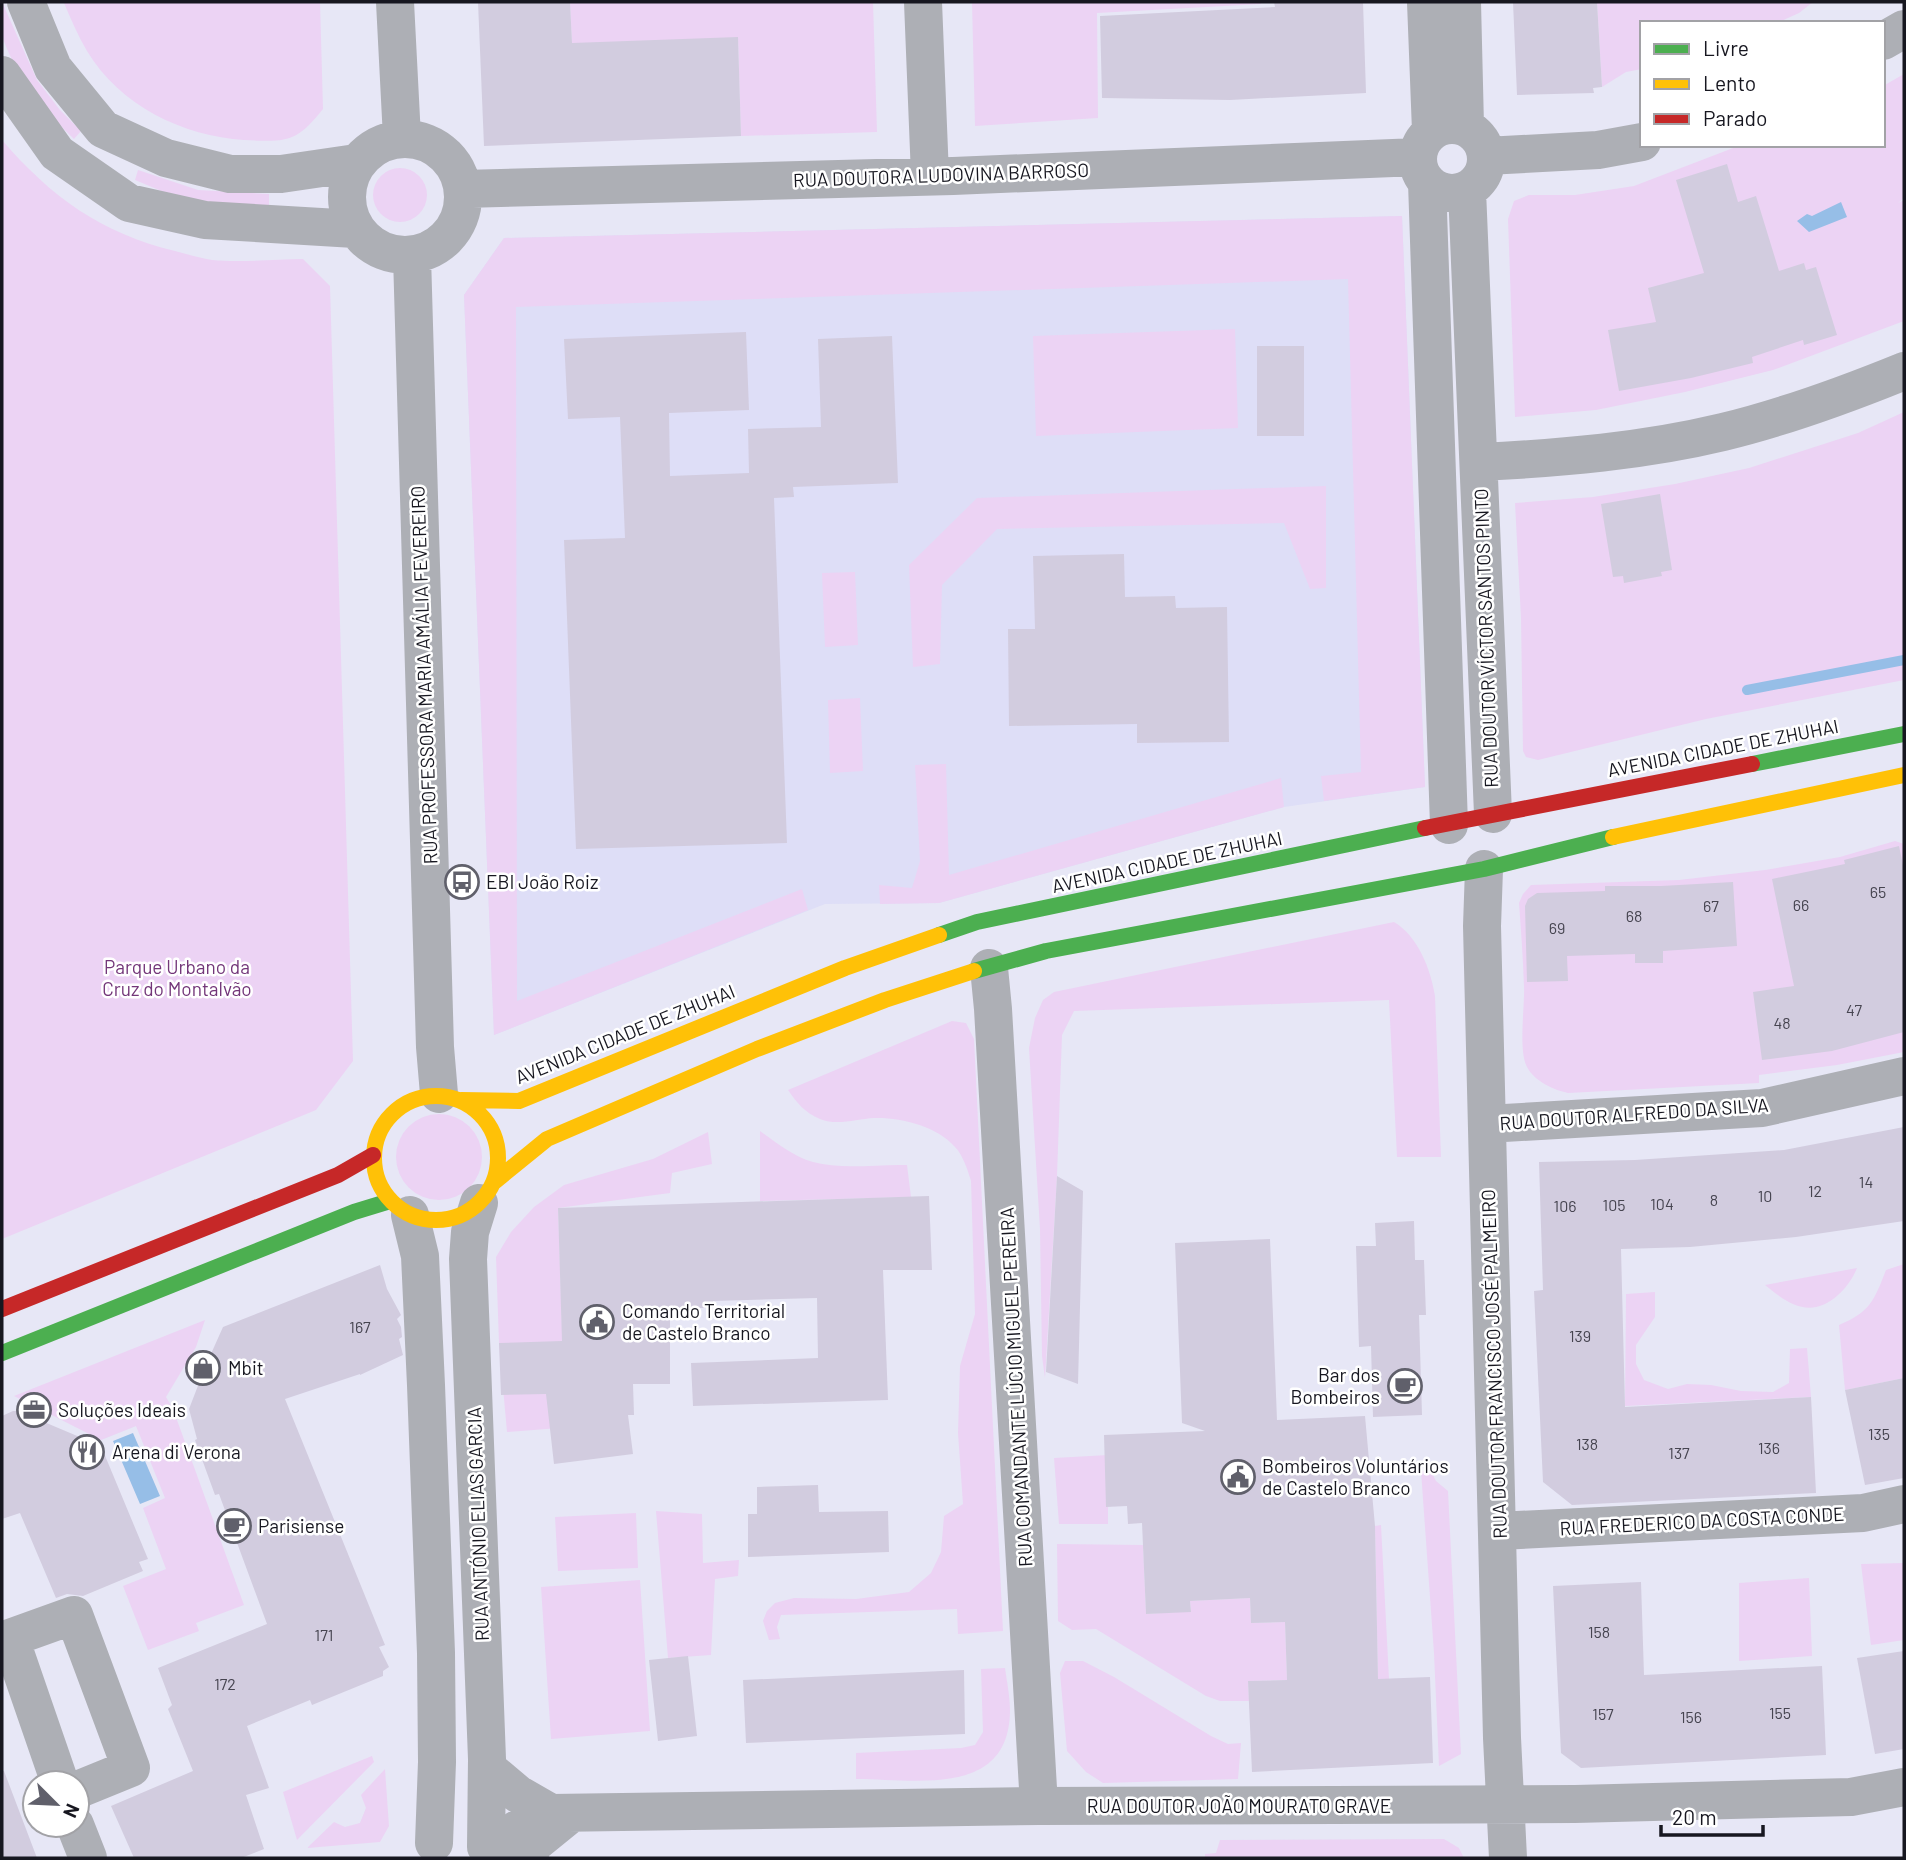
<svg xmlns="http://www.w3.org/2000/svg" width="1906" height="1860" font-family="Barlow,sans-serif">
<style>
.built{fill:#dedef7}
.green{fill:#ecd3f4}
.water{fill:#96bee7}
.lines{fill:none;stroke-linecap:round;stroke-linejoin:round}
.stream{stroke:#96bee7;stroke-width:10}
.building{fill:#d2ccdf}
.street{stroke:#adafb5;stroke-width:38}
.fast{stroke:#4caf50;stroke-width:16}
.slow{stroke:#ffc107;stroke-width:16}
.jam{stroke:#c62828;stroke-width:16}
.labels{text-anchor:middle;stroke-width:5;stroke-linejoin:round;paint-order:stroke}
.number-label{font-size:16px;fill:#464450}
.street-label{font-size:19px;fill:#171720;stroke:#fff}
.poi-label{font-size:19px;fill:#171720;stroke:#fff;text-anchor:start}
.park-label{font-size:19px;fill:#733679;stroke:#fff}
</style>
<rect width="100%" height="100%" fill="#e7e7f6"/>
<path class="built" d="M 1402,216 L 1425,787 L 1284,807 L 939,903 L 825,904 L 494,1035 L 464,295 L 504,238 Z"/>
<path class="green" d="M 2,2 L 37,80 L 60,110 L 81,131 L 74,139 C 47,114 12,70 2,35 C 0,25 2,12 2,2 Z
M 68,2 L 320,2 L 323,109 C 296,143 287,142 244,140 C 183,136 120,106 87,51 C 78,36 71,19 64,3 Z
M 570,2 L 873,2 L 877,132 L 741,136 L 738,38 L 572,44 Z
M 972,2 L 1261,2 L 1261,4 L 1097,13 L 1098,118 L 975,126 Z
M 1597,2 L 1813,2 L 1799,13 L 1777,23 L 1642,23 L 1642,69 L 1626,72 L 1602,87 Z
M 1904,74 L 1904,198 L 1898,203 L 1904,200 L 1904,321 L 1773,370 L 1685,392 L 1596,410 L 1515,417 L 1508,219 L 1514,201 L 1529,195 L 1575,195 L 1634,186 L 1741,145 L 1883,145 L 1883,86 Z
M 2,140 C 51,197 101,233 175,251 C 187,254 199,258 212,260 C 241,263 273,259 303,259 L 330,286 L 353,1061 L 316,1110 L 2,1239 Z
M373 195a27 27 0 1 1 54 0a27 27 0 1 1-54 0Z
M 138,170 L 198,190 L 269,194 L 269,206 L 227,205 L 171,195 L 135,180 Z
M 1402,216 L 1425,787 L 1324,801 L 1321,776 L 1361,772 L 1348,279 L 516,307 L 517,1001 L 802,889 L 808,910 L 494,1035 L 464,295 L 504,238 Z
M 1235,329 L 1238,428 L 1036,436 L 1033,336 Z
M 1904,412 L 1904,680 L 1706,719 L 1538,760 L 1526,757 L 1523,751 L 1521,618 L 1515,503 L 1593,497 L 1675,484 L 1749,468 L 1858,433 Z
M 1326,486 L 1326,588 L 1310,589 L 1284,523 L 997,529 L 942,585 L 940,664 L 913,667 L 909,565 L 977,498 Z
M 855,572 L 858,645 L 825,647 L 822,573 Z
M 860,698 L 863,771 L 830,773 L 828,700 Z
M 946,764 L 949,875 L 1281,778 L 1284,807 L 939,903 L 880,904 L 879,885 L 912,888 L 920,861 L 915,765 Z
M 1895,841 L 1904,844 L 1904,1052 L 1837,1065 L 1759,1075 L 1759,1083 L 1568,1093 C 1554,1090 1534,1081 1527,1067 C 1518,1050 1525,1006 1524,986 C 1523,958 1521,931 1519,903 L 1523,894 L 1531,885 L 1679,880 L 1765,870 L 1840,857 Z
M 1394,922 C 1418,936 1431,970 1435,996 L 1441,1157 L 1397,1157 L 1389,1000 L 1074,1011 L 1062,1035 L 1057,1176 L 1045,1378 L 1042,1356 L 1040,1229 L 1029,1048 L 1035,1018 L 1043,1000 L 1054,992 Z
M 952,1021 L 966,1023 L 974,1039 L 1003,1631 L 958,1634 L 957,1609 L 781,1615 L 777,1627 L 780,1639 L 769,1640 L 763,1621 L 767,1611 L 775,1603 L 794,1598 L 856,1599 L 909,1592 L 931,1573 L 941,1552 L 944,1516 L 963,1504 L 958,1433 L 960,1366 L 975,1314 L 971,1181 C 968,1171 963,1155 955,1147 C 937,1126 900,1117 874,1118 C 857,1119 837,1126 820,1119 C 805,1113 797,1103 788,1090 Z
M396 1157a43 43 0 1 1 86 0a43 43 0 1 1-86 0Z
M 760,1131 C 777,1143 793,1156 813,1162 C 842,1170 877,1164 907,1165 L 911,1197 L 760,1201 Z
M 708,1132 L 712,1164 L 672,1173 L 670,1193 L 558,1208 L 565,1418 L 559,1428 L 507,1432 L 499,1343 L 496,1257 L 511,1232 L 534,1207 L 564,1185 L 653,1159 Z
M 1904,1264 L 1904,1378 L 1845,1390 L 1839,1325 C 1870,1312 1874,1301 1886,1270 Z
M 1857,1268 C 1853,1278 1846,1288 1838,1295 C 1811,1319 1789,1305 1765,1285 Z
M 1655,1292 L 1655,1317 L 1636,1345 L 1636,1364 L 1644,1380 L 1668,1389 L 1687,1384 L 1711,1385 L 1741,1391 L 1773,1392 L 1789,1383 L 1790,1349 L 1807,1348 L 1811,1397 L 1625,1406 L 1626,1294 Z
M 205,1320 L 196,1347 L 166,1397 L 173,1409 L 244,1605 L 196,1623 L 199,1631 L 148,1650 L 123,1586 L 166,1569 L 143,1508 L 165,1498 L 136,1426 L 101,1440 L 14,1396 Z
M 1108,1455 L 1108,1524 L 1059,1524 L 1054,1458 Z
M 1421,1471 L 1431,1471 L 1436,1481 L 1448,1491 L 1461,1754 L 1439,1766 L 1434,1653 Z
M 656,1511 L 702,1514 L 703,1563 L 739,1560 L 738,1576 L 715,1579 L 711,1655 L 668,1658 Z
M 636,1513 L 638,1568 L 558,1571 L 555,1517 Z
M 1381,1525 L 1389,1679 L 1378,1679 L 1375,1526 Z
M 1057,1544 L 1143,1545 L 1146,1614 L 1191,1611 L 1190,1601 L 1250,1598 L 1251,1623 L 1285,1622 L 1287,1680 L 1248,1681 L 1249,1701 L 1220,1701 L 1206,1696 L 1096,1629 L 1072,1630 L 1058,1621 Z
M 1904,1563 L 1904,1640 L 1871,1645 L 1861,1564 Z
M 1809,1578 L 1812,1656 L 1739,1661 L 1739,1583 Z
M 640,1580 L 650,1731 L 551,1739 L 541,1587 Z
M 1065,1661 L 1083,1661 L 1114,1677 L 1211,1736 L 1228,1744 L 1241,1743 L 1238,1779 L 1103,1783 L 1086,1772 L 1067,1751 L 1060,1673 Z
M 1005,1668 C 1007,1682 1010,1697 1010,1711 C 1009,1798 916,1779 856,1779 L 856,1753 L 961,1748 L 975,1745 L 983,1732 L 981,1669 Z
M 372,1756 L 374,1762 L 297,1840 L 283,1792 Z
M 385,1769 L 389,1826 L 380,1842 L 307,1848 L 334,1822 L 345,1827 L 360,1823 L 366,1808 L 361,1795 Z
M 1444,1839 L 1459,1848 L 1464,1858 L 1205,1858 L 1205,1854 L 1216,1853 L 1220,1840 Z"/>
<path class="water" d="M 1841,202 L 1847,217 L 1809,232 L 1797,221 L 1807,214 L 1812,216 Z
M 133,1433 L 160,1496 L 140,1504 L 113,1441 Z"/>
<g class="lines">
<path class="stream" d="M 1747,690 L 1904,660"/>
</g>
<path class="building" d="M 478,2 L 570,2 L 572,43 L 738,37 L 741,136 L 484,146 Z
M 1274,2 L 1363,2 L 1366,93 L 1230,100 L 1102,98 L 1100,16 L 1275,7 Z
M 1513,2 L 1597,2 L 1602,87 L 1593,88 L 1594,93 L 1517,95 Z
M 1727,164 L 1738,202 L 1756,196 L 1779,271 L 1804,263 L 1806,270 L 1816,267 L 1837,335 L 1804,345 L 1803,340 L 1752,357 L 1753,363 L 1691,378 L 1619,391 L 1608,330 L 1656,322 L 1648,288 L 1704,273 L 1676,180 Z
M 746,332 L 749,410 L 669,413 L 670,476 L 749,473 L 748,429 L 821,427 L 818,339 L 892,336 L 898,483 L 793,487 L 794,497 L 774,498 L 787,843 L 576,849 L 564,540 L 625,538 L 620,417 L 568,419 L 564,339 Z
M 1257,346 L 1304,346 L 1304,436 L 1257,436 Z
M 1660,494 L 1672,570 L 1661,572 L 1662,576 L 1624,583 L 1623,576 L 1613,577 L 1601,504 Z
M 1124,554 L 1125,597 L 1175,596 L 1176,608 L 1227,607 L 1229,742 L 1137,743 L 1137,724 L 1009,726 L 1008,629 L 1035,629 L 1033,556 Z
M 1899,846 L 1904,870 L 1904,1032 L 1832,1051 L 1762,1060 L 1753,992 L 1794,986 L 1772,879 L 1845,864 L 1844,860 Z
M 1733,882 L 1737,946 L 1663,951 L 1663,963 L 1635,963 L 1635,954 L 1567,956 L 1568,981 L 1527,982 L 1525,906 L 1528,899 L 1537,893 L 1605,891 L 1605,886 L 1661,886 Z
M 1904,1127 L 1904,1221 L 1796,1237 L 1690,1247 L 1621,1249 L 1625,1407 L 1811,1397 L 1816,1493 L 1572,1505 L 1543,1482 L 1534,1291 L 1543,1290 L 1539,1162 L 1635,1160 L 1784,1150 Z
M 1057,1176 L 1083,1191 L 1078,1384 L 1046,1372 Z
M 929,1196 L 932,1270 L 883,1270 L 888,1400 L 693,1406 L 691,1363 L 818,1358 L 817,1298 L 713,1301 L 713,1308 L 670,1308 L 670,1384 L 633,1384 L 634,1415 L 628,1415 L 633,1454 L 554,1464 L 546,1394 L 501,1395 L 499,1343 L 562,1341 L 558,1208 Z
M 1414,1221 L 1415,1260 L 1424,1260 L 1426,1315 L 1419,1315 L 1422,1415 L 1373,1417 L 1371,1346 L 1359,1347 L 1356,1246 L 1376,1246 L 1375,1223 Z
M 1270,1239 L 1277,1420 L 1365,1416 L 1375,1526 L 1378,1679 L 1430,1677 L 1433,1763 L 1252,1772 L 1248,1681 L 1287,1680 L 1285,1622 L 1251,1623 L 1250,1598 L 1190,1601 L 1191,1612 L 1146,1614 L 1142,1523 L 1128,1524 L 1127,1506 L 1106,1507 L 1104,1435 L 1205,1431 L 1182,1423 L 1175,1243 Z
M 380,1265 L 387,1289 L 401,1315 L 397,1319 L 401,1327 L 402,1337 L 399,1339 L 403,1355 L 360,1375 L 360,1374 L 285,1399 L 385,1645 L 379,1647 L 389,1667 L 383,1671 L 383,1676 L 312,1705 L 310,1700 L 247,1726 L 269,1788 L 246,1795 L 264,1849 L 241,1858 L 134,1858 L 111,1806 L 193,1771 L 168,1709 L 172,1705 L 158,1668 L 267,1624 L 219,1494 L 215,1495 L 195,1440 L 197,1439 L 189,1409 L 206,1365 L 223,1327 Z
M 1904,1378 L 1904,1478 L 1865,1485 L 1845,1390 Z
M 13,1411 L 18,1411 L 101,1446 L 148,1559 L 139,1562 L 143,1571 L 83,1596 L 67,1594 L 56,1598 L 20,1513 L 2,1519 L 2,1416 Z
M 818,1485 L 819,1512 L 888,1511 L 889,1552 L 748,1557 L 748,1514 L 757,1514 L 757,1487 Z
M 1641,1582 L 1644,1675 L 1822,1666 L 1826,1755 L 1581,1768 L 1561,1753 L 1553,1586 Z
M 1904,1651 L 1904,1749 L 1875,1754 L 1857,1658 Z
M 688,1656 L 697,1736 L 658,1741 L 649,1660 Z
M 964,1670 L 965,1734 L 746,1743 L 743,1680 Z
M 2,1771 L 4,1771 L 37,1858 L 2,1858 Z"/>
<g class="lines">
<path class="street" d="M 26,2 L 53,68 L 103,129 L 166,158 L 230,174 L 281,174 L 356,163
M 395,2 L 402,138
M 923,2 L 930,176
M 1426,2 L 1431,131
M 1462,2 L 1465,126
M 1883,41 L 1904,29
M 2,75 L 57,153 L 129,203 L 205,220 L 355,229
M1418 159a34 34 0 1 1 68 0a34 34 0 1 1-68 0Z
M347 197a58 58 0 1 1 116 0a58 58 0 1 1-116 0Z
M 1486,156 L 1598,150 L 1642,142
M 1427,182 L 1449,825
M 463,189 L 953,176 L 1418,157
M 1467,190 L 1493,814
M 412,256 L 435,1047 L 439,1094
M 1480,462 C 1561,458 1644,451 1723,432 C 1785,417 1845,395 1904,371
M 1484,869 L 1482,926 L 1502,1738 L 1508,1858
M 989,968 L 993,1009 L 1039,1806
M 1487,1124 L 1762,1108 L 1904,1076
M 479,1203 L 470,1232 L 468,1259 L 487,1759 L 486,1847
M 410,1215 L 420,1256 L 426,1385 L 436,1653 L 437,1762 L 434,1843
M 1498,1531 L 1863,1513 L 1904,1504
M 487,1768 L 518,1794 L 551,1813
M 60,1783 L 10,1638 L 74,1615 L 131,1768 L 77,1790
M 75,1825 L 88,1858
M 493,1853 C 510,1829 525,1824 551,1813 L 1039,1806 L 1575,1804 L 1851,1797 L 1904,1787
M 525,1858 L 536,1842 L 568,1816"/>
<path class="fast" d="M 1752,764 L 1904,734
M 939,935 L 977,922 L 1425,828
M 974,971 L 1046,951 L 1484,869 L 1613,837
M 2,1353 L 354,1212 L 390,1201"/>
<path class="slow" d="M 1613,837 L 1904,775
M374 1158a62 62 0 1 1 124 0a62 62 0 1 1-124 0Z
M 461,1100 L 519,1101 L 845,968 L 939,935
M 493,1183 L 547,1139 L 757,1049 L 885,1000 L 974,971"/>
<path class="jam" d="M 1425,828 L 1752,764
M 2,1309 L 338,1175 L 373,1155"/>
</g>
<defs>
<g id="bus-ring" transform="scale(1.75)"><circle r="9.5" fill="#fff" stroke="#60606b" stroke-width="1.5"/><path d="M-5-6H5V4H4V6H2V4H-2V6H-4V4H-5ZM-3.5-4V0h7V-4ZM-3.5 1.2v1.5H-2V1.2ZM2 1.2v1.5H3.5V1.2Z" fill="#60606b"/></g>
<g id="civic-ring" transform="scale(1.75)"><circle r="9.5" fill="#fff" stroke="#60606b" stroke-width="1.5"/><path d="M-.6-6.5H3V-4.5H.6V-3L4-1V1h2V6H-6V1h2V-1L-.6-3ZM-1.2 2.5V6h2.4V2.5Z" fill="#60606b"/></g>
<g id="shop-ring" transform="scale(1.75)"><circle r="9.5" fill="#fff" stroke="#60606b" stroke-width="1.5"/><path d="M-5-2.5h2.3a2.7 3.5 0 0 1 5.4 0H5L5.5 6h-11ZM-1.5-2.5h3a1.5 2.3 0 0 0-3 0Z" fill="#60606b"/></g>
<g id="cafe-ring" transform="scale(1.75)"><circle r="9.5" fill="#fff" stroke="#60606b" stroke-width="1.5"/><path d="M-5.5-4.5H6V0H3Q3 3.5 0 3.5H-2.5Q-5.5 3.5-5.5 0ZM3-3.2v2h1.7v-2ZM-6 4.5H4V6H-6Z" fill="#60606b"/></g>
<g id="office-ring" transform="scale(1.75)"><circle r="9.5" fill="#fff" stroke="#60606b" stroke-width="1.5"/><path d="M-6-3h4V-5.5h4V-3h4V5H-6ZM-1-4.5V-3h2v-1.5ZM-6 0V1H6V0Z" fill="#60606b"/></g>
<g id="restaurant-ring" transform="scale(1.75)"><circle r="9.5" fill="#fff" stroke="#60606b" stroke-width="1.5"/><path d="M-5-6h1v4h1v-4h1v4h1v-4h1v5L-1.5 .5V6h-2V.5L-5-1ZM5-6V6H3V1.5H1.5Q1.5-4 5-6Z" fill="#60606b"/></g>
</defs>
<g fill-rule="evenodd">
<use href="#bus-ring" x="462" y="882"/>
<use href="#civic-ring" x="597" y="1322"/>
<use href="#shop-ring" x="203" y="1368"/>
<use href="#cafe-ring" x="1405" y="1386"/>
<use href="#office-ring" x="34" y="1410"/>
<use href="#restaurant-ring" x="87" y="1452"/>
<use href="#civic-ring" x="1238" y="1477"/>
<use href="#cafe-ring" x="234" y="1526"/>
</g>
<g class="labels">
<g class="number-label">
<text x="1878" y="898">65</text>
<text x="1801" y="911">66</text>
<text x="1711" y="912">67</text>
<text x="1634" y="922">68</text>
<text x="1557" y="934">69</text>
<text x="1854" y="1016">47</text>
<text x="1782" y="1029">48</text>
<text x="1866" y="1188">14</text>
<text x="1815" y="1197">12</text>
<text x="1765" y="1202">10</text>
<text x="1714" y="1206">8</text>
<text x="1662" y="1210">104</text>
<text x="1614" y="1211">105</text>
<text x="1565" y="1212">106</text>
<text x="360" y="1333">167</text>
<text x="1580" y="1342">139</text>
<text x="1879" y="1440">135</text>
<text x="1587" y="1450">138</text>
<text x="1769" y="1454">136</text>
<text x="1679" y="1459">137</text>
<text x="1599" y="1638">158</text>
<text x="324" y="1641">171</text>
<text x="225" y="1690">172</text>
<text x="1780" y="1719">155</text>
<text x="1603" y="1720">157</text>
<text x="1691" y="1723">156</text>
</g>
<g class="street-label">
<text transform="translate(941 175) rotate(-2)" y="7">RUA DOUTORA LUDOVINA BARROSO</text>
<text transform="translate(1486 638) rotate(-92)" y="7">RUA DOUTOR VÍCTOR SANTOS PINTO</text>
<text transform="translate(424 675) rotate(-92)" y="7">RUA PROFESSORA MARIA AMÁLIA FEVEREIRO</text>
<text transform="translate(1723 748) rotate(-11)" y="7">AVENIDA CIDADE DE ZHUHAI</text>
<text transform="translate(1167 862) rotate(-12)" y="7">AVENIDA CIDADE DE ZHUHAI</text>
<text transform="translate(625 1034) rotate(-22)" y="7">AVENIDA CIDADE DE ZHUHAI</text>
<text transform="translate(1634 1114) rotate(-4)" y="7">RUA DOUTOR ALFREDO DA SILVA</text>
<text transform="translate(1494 1364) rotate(-92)" y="7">RUA DOUTOR FRANCISCO JOSÉ PALMEIRO</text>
<text transform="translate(1016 1387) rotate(-93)" y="7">RUA COMANDANTE LÚCIO MIGUEL PEREIRA</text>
<text transform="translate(1702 1521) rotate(-3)" y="7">RUA FREDERICO DA COSTA CONDE</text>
<text transform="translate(478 1524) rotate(-92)" y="7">RUA ANTÓNIO ELIAS GARCIA</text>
<text x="1239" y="1813">RUA DOUTOR JOÃO MOURATO GRAVE</text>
</g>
<g class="poi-label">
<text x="486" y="889">EBI João Roiz</text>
<text x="622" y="1318">Comando Territorial<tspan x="622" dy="22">de Castelo Branco</tspan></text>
<text x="228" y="1375">Mbit</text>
<text x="1380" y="1382" text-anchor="end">Bar dos<tspan x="1380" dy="22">Bombeiros</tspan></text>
<text x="58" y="1417">Soluções Ideais</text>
<text x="112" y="1459">Arena di Verona</text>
<text x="1262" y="1473">Bombeiros Voluntários<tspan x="1262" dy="22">de Castelo Branco</tspan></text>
<text x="258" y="1533">Parisiense</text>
</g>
<g class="park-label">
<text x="177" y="974">Parque Urbano da<tspan x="177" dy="22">Cruz do Montalvão</tspan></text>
</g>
</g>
<rect width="1906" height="1860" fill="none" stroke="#171720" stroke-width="7"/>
<rect x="1640" y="21" width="245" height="126" fill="#ffffff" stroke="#a2a2a6" stroke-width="2"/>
<rect x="1654" y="44" width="35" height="10" fill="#4caf50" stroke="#a2a2a6" stroke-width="2"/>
<text x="1703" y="56" font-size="21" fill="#171720">Livre</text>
<rect x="1654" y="79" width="35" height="10" fill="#ffc107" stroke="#a2a2a6" stroke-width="2"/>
<text x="1703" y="91" font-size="21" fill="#171720">Lento</text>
<rect x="1654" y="114" width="35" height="10" fill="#c62828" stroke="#a2a2a6" stroke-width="2"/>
<text x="1703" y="126" font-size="21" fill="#171720">Parado</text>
<g transform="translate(56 1804) rotate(114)"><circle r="33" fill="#ffffff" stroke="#a2a2a6" stroke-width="2"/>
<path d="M0-5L12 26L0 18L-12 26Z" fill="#60606b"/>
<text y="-10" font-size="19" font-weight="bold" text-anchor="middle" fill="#171720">N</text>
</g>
<path d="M1661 1825v10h102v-10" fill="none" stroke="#171720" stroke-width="3.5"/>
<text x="1672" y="1825" font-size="21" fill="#171720" stroke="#ffffff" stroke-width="5" paint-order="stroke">20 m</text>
</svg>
